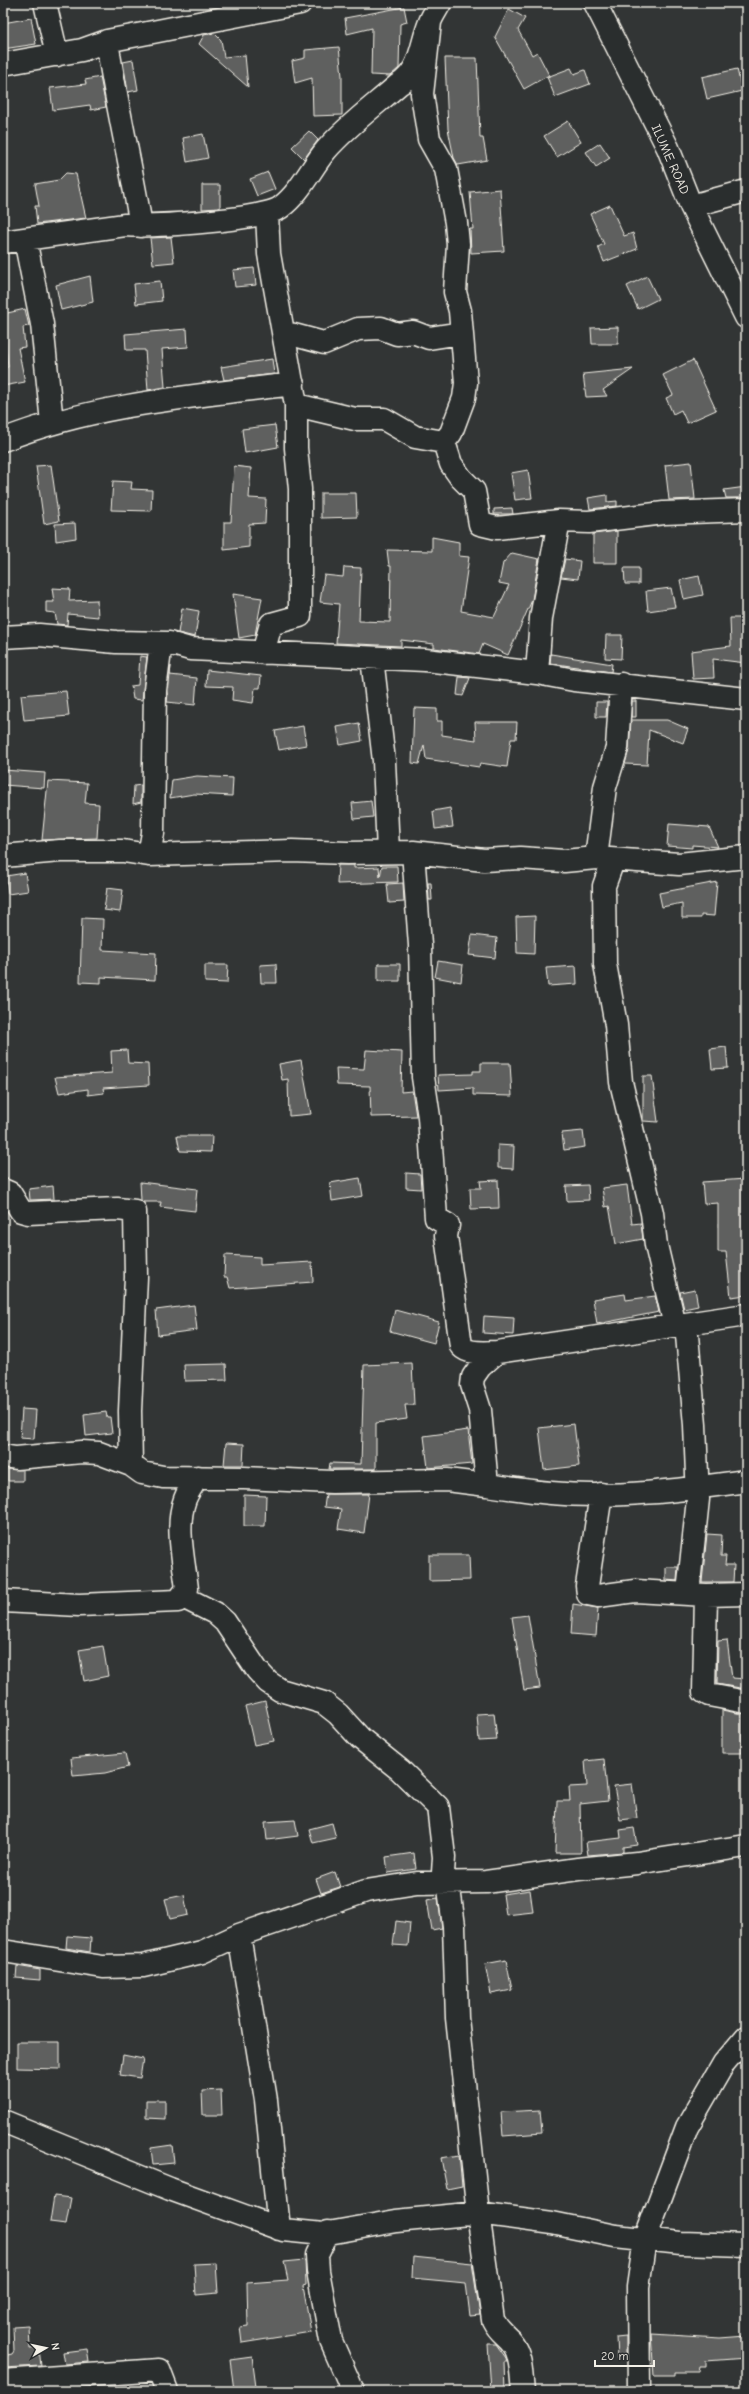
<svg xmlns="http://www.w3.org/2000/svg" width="749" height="2394" font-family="'Comic Neue',sans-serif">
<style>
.building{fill:#5f605f;stroke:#f4f1e8}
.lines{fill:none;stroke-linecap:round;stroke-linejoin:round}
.minor-casing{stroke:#f4f1e8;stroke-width:25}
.minor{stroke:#2a2d2e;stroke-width:22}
.labels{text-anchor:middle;stroke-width:4;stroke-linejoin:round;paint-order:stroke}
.street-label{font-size:13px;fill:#f4f1e8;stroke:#2a2d2e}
</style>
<rect width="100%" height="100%" fill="#323535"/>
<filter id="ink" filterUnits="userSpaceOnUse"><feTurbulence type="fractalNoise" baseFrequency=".025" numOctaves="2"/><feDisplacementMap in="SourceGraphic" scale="8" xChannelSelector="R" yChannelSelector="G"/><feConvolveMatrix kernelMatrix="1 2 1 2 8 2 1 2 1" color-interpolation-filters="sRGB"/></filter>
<g filter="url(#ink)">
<path class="building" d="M 404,7 L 407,22 L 400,24 L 399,68 L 390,76 L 371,75 L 372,28 L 347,34 L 345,18 Z
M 509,9 L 525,18 L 518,30 L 532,55 L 537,52 L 549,75 L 524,89 L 495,37 Z
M 31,18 L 36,44 L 3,49 L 3,23 Z
M 214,33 L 221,40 L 224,57 L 245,55 L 248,87 L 199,44 L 204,35 Z
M 339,47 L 342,76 L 342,115 L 313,116 L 312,78 L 295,83 L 292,61 L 305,58 L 305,50 Z
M 445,58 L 477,58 L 480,138 L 483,138 L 487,160 L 458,165 L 454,158 L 448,129 Z
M 133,60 L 138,90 L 128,92 L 123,62 Z
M 571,68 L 574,74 L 585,70 L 590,84 L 555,97 L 547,77 Z
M 737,69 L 742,91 L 707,99 L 702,77 Z
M 100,77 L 106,107 L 91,110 L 90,105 L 53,110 L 50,88 L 86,84 L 85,80 Z
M 568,121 L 581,142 L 557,157 L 544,136 Z
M 309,131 L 318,140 L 304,159 L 292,147 Z
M 203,134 L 208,158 L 187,162 L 183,138 Z
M 600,143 L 610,158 L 596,167 L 586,152 Z
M 268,172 L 275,189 L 257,196 L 250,179 Z
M 66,173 L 76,174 L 86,218 L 37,224 L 35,206 L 39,206 L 35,184 L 59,180 Z
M 202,185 L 220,185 L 220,208 L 202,209 Z
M 500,189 L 504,251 L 471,253 L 470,229 L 473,229 L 470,192 Z
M 610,205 L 624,236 L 633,233 L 637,249 L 604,262 L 598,247 L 604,244 L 590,214 Z
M 171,237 L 174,262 L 153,264 L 150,238 Z
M 254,268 L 256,285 L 235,287 L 233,270 Z
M 90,276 L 93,302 L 61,310 L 56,285 Z
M 647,276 L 658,299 L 638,309 L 627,286 Z
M 160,281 L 162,301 L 136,304 L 134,284 Z
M 25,309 L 29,326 L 23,327 L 25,347 L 18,348 L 25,382 L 3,386 L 3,368 L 8,367 L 3,314 Z
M 618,327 L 618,344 L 592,344 L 591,328 Z
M 187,329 L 188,347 L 162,349 L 165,387 L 148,390 L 145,350 L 126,350 L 125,334 Z
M 272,359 L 274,374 L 224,380 L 221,367 Z
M 693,360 L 716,410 L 687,423 L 681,410 L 673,414 L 666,398 L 673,395 L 663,375 Z
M 633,369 L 603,390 L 607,396 L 586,397 L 583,374 Z
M 275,425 L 278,447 L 245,453 L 242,429 Z
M 691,462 L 695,499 L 669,500 L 665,465 Z
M 51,465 L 59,521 L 44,524 L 36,466 Z
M 234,466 L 251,468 L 249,498 L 266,499 L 265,523 L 249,524 L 249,547 L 224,550 L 224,522 L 231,522 Z
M 528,470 L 532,498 L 515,500 L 511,473 Z
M 113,481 L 132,482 L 131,489 L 152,490 L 151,511 L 111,510 Z
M 746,487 L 746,498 L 726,498 L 724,490 Z
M 321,493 L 356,493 L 357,517 L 321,518 Z
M 607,495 L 607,502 L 617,501 L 617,506 L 590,509 L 588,498 Z
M 512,508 L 513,514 L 494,514 L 494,509 Z
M 75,523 L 76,538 L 56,541 L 55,524 Z
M 617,531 L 617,563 L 593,563 L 593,534 Z
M 432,537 L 459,542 L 459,556 L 469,557 L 461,611 L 494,617 L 509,585 L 499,583 L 503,563 L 512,553 L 539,559 L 532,600 L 508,655 L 483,644 L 479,654 L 434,648 L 434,644 L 401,640 L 401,646 L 336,643 L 339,604 L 320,602 L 324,575 L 343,577 L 344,567 L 361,568 L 359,621 L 390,622 L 391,566 L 389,566 L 387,550 L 432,551 Z
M 565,559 L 580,561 L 578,579 L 561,577 Z
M 624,568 L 639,568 L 639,584 L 625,584 Z
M 699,576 L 703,595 L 684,599 L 680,580 Z
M 52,588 L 70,589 L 69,601 L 97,600 L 98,617 L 68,614 L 67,625 L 57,624 L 55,613 L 46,612 L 46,602 L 54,602 Z
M 671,588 L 675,607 L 648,611 L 646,591 Z
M 233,594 L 262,598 L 255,635 L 239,638 Z
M 182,608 L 199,611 L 195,637 L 178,633 Z
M 730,618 L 746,618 L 746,663 L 713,659 L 714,678 L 693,679 L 691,651 L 731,646 Z
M 606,635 L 622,635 L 621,659 L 605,658 Z
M 551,654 L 612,664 L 611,672 L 550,663 Z
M 140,656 L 147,657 L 142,700 L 133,699 L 131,686 L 138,685 Z
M 171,666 L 170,675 L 197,678 L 195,705 L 167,702 Z
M 207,670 L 261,676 L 260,688 L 255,688 L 253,703 L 232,700 L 233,687 L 206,686 Z
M 459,677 L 470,678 L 463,696 L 457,695 Z
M 66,691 L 69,716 L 24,720 L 21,695 Z
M 632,701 L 636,701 L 636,717 L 631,717 Z
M 596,702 L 607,702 L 606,717 L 596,717 Z
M 414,708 L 437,709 L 437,721 L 442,721 L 442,735 L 476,740 L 475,722 L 517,722 L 516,739 L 511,739 L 507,767 L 480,763 L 479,767 L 426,759 L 424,745 L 419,764 L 412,763 Z
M 631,720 L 667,720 L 688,729 L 683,743 L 649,730 L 647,765 L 625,764 L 629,749 Z
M 359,723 L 362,741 L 340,745 L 337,727 Z
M 303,726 L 306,745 L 279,750 L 275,731 Z
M 3,770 L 45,773 L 44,788 L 3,785 Z
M 197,776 L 233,778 L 232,796 L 194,794 L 170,798 L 172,780 Z
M 48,781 L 87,783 L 85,803 L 99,804 L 97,838 L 42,840 Z
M 141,785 L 141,802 L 133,804 L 134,786 Z
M 371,801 L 373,817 L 354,819 L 352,803 Z
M 450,808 L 453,827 L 435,829 L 433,811 Z
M 669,824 L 709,827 L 718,847 L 692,845 L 692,848 L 667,846 Z
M 338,865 L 354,865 L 354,868 L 379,867 L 380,877 L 382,866 L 397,866 L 398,882 L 337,884 Z
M 25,873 L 28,891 L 8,894 L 6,876 Z
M 717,882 L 714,916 L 701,915 L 701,918 L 682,918 L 682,903 L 662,907 L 659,893 Z
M 403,883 L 404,902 L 389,903 L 387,884 Z
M 428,883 L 431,883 L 432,900 L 429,900 Z
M 107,888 L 123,890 L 120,912 L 104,910 Z
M 535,916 L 534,954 L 517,953 L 516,917 Z
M 82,918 L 103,919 L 102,950 L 156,953 L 155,980 L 101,977 L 101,983 L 80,982 Z
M 472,935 L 497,938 L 495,958 L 469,955 Z
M 438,961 L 463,965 L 461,982 L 435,977 Z
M 276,964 L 277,983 L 261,983 L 260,965 Z
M 378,964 L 400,964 L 400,981 L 378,981 Z
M 205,965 L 228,965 L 227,983 L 205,982 Z
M 576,966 L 577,984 L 548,986 L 546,968 Z
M 726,1047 L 728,1068 L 712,1069 L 710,1049 Z
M 127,1050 L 128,1063 L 148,1064 L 149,1085 L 103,1088 L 104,1093 L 88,1095 L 88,1089 L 59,1093 L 55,1077 L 112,1073 L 111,1051 Z
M 366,1050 L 402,1052 L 401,1092 L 412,1091 L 416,1116 L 371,1117 L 370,1086 L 337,1085 L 336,1068 L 364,1069 Z
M 301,1060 L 311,1114 L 289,1116 L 288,1079 L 282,1080 L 279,1064 Z
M 481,1063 L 510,1063 L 512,1096 L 473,1095 L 473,1088 L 439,1090 L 438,1075 L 473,1074 L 473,1071 L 481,1071 Z
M 643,1076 L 652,1076 L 658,1122 L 643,1121 Z
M 583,1131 L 585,1147 L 564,1150 L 562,1133 Z
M 177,1136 L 212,1136 L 211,1152 L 180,1151 Z
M 498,1145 L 514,1146 L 513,1169 L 498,1168 Z
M 406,1173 L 420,1174 L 421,1189 L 406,1188 Z
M 360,1178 L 363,1196 L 332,1201 L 330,1183 Z
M 746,1179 L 746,1295 L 731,1297 L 726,1252 L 718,1252 L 718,1203 L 704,1204 L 702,1182 Z
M 498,1180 L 499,1208 L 471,1209 L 470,1188 L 481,1188 L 480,1181 Z
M 140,1182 L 197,1189 L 195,1211 L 160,1207 L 161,1202 L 143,1202 L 141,1200 Z
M 588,1185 L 589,1200 L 567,1201 L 566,1186 Z
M 627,1185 L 632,1224 L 641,1223 L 643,1239 L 616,1244 L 609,1206 L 605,1207 L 602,1188 Z
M 53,1186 L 54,1199 L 30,1200 L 29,1189 Z
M 225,1255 L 260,1257 L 260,1265 L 312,1262 L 313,1282 L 230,1288 L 227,1277 L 224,1277 Z
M 695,1289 L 698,1306 L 684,1309 L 680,1292 Z
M 625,1294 L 626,1300 L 655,1296 L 659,1312 L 597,1324 L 593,1299 Z
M 194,1305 L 197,1330 L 158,1335 L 156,1310 Z
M 395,1310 L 439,1322 L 434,1343 L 390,1331 Z
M 484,1316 L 514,1318 L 513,1335 L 483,1333 Z
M 412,1363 L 414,1405 L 405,1405 L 407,1419 L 376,1423 L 376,1469 L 329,1469 L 330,1463 L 361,1464 L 364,1365 Z
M 226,1364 L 227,1380 L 185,1381 L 184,1365 Z
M 22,1409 L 36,1410 L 34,1439 L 20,1438 Z
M 106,1412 L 107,1417 L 110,1417 L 112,1433 L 86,1436 L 84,1415 Z
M 574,1424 L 579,1466 L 544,1470 L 539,1428 Z
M 468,1430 L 472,1464 L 428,1468 L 424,1436 Z
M 226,1443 L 244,1444 L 243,1465 L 224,1465 Z
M 8,1469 L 23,1470 L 23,1481 L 8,1481 Z
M 326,1494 L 369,1494 L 364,1533 L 338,1529 L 341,1509 L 324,1507 Z
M 244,1495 L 266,1496 L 265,1526 L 244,1526 Z
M 707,1534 L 722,1535 L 721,1556 L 726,1556 L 725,1565 L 734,1565 L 733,1582 L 702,1582 Z
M 429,1555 L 469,1555 L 470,1580 L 429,1581 Z
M 666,1567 L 678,1567 L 677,1581 L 666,1580 Z
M 573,1604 L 598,1608 L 596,1636 L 571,1634 Z
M 528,1615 L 540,1688 L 524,1690 L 512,1617 Z
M 727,1640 L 732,1678 L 746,1679 L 746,1689 L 717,1684 L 718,1641 Z
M 103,1646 L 108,1676 L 84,1681 L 79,1650 Z
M 265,1701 L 274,1741 L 254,1745 L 245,1706 Z
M 722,1710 L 742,1714 L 742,1753 L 722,1753 Z
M 494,1713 L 497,1740 L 479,1741 L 477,1714 Z
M 125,1753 L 128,1767 L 105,1773 L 73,1776 L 71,1758 Z
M 604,1759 L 608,1801 L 580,1804 L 581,1853 L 555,1853 L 557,1801 L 570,1801 L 569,1787 L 587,1786 L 585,1761 Z
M 632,1784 L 637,1818 L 620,1820 L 614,1786 Z
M 295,1820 L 298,1836 L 267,1840 L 265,1822 Z
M 332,1823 L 336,1838 L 313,1843 L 309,1829 Z
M 634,1828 L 637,1845 L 623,1847 L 623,1852 L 588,1855 L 586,1842 L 621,1838 L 620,1830 Z
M 414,1853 L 416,1869 L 388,1873 L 386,1857 Z
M 335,1872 L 340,1887 L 321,1893 L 316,1879 Z
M 530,1890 L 533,1912 L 506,1915 L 503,1894 Z
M 184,1895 L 188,1915 L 170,1919 L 165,1899 Z
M 438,1898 L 442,1928 L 432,1930 L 427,1900 Z
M 396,1921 L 410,1923 L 408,1946 L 393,1945 Z
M 67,1936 L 91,1938 L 90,1952 L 66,1948 Z
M 506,1960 L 512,1990 L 491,1994 L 485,1964 Z
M 17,1966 L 40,1970 L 40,1980 L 16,1978 Z
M 17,2042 L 60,2042 L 60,2069 L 17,2068 Z
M 123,2055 L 143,2059 L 140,2078 L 120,2075 Z
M 221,2090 L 222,2115 L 203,2115 L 202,2091 Z
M 146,2100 L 165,2100 L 165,2119 L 146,2118 Z
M 540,2110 L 542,2133 L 503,2136 L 501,2112 Z
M 172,2145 L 174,2163 L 153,2165 L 151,2148 Z
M 459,2155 L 462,2186 L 447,2189 L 441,2158 Z
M 54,2196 L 71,2198 L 66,2224 L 50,2222 Z
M 413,2257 L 472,2263 L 480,2315 L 470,2316 L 466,2283 L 412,2278 Z
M 305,2260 L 306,2285 L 303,2286 L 311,2332 L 242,2343 L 240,2327 L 248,2326 L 247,2283 L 288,2280 L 284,2262 Z
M 216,2263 L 218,2293 L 196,2295 L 194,2264 Z
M 29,2326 L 30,2349 L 39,2348 L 41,2366 L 3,2368 L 3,2356 L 12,2354 L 14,2351 L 13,2327 Z
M 651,2334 L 720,2338 L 746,2336 L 746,2358 L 706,2361 L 706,2367 L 700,2367 L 699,2372 L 674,2372 L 674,2376 L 654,2376 Z
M 626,2336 L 626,2359 L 617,2359 L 616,2337 Z
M 488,2344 L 496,2344 L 506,2358 L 507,2362 L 504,2362 L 505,2391 L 491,2391 Z
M 87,2349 L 89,2362 L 65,2364 L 63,2352 Z
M 252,2357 L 256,2387 L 234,2390 L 230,2360 Z"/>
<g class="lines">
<g class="minor-casing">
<path id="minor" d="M 45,3 L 57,55
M 595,3 L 668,148 L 691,206 L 746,317
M 430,22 L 422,94 L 429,139 L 446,169 L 456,223 L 458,244 L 455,292 L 460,311 L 466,383 L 464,398 L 451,433 L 444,442 L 451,464 L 461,478 L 474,491 L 480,524 L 497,528 L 559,521 L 589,522 L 664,513 L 746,510
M 107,41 C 116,103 131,164 141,226
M 3,64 L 82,50 L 107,41 L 300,3
M 691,206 L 746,191
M 25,239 L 42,324 L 52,423
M 3,242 L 125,225 C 150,227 265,220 281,207 C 300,193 311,168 326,150 C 347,126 374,106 398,85 C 422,70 420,46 430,22 C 432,16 437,9 440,3
M 283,332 L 324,343 L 358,329 L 381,328 L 397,334 L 413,332 L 429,338 L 461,333
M 296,405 L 355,419 L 384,419 L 415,437 L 444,442
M 3,440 C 94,404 196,396 293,384
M 3,637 L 39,635 L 116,642 L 169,643 L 190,649 L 425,660 L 537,673 L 574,680 L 746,699
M 263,653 L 271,624 L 300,616 L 300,489 L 296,448 L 296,405 L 269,254 L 267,214
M 372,658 L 384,761 L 388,852
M 537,673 L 541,618 L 559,521
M 413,852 L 420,945 L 423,1077 L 429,1117 L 436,1218 L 448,1225 L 446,1236 L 461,1346 C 469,1355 486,1352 497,1352 L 746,1315
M 149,855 L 153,833 L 155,690 L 160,651 L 169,643
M 3,856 L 60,851 L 123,851 L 149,855 L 292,851 L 347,853 L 413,852 L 484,860 L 520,858 L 564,861 L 596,858 L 679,864 L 746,857
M 596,858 L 605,787 L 617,748 L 621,684
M 613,861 L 604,886 L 605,964 L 616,1025 L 621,1082 L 652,1213 L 656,1245 L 675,1326
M 3,1190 L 10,1193 L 21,1211 L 28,1213 L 117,1209 L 135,1211 L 136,1277 L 130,1411 L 131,1465
M 686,1324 L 695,1425 L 698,1499 L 688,1593
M 497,1352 L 480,1367 L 473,1377 L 472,1385 L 480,1410 L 487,1485 C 508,1488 529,1491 551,1493 C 615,1499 682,1490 746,1481
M 3,1456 L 16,1458 L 82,1452 L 99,1453 L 131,1465 L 142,1473 L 163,1477 L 244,1478 L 332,1482 L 447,1480 L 487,1485
M 601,1494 L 587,1586 L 588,1594 L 598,1596 L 635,1591 L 706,1595 L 746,1594
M 706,1595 L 704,1692 L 709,1695 L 746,1702
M 183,1597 L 215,1613 L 225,1622 L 257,1670 L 268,1682 L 280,1690 L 324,1703 L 338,1714 L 360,1738 L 400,1770 L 438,1807 L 444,1857 L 443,1873 L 448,1881 L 454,1926 L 457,2018 L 478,2213 L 493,2320 C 500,2334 506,2334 513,2344 C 522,2356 521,2377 523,2391
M 3,1601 L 79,1605 L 178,1601 L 187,1589 C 184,1561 175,1526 185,1499 C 188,1491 193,1484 198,1477
M 239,1935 L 266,2100 L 279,2229
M 3,1951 L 103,1967 L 143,1966 L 202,1952 L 239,1935 L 366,1891 L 417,1883 L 486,1882 L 578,1869 L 637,1863 L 746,1846
M 3,2121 L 170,2189 L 283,2230 L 323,2234 L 396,2221 L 478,2213 L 552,2223 L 615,2236 L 681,2243 L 746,2245
M 328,2232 L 317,2255 L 318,2271 L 331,2341 L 353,2391
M 3,2381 L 159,2370 L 167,2391
M 639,2391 L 638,2287 L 645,2239 L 687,2127 L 724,2063 L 746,2037"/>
</g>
<use href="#minor" class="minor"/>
</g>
</g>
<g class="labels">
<g class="street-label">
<text transform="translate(671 159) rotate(66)" y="5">ILUME ROAD</text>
</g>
</g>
<rect width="749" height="2394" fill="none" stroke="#2a2d2e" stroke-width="16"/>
<rect x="8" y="8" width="733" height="2378" fill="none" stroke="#f4f1e8" stroke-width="1.5" filter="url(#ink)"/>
<g transform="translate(46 2348) rotate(81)" stroke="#2a2d2e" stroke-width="3" paint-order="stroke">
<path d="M0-3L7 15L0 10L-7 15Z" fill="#f4f1e8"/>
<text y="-6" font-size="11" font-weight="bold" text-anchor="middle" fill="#f4f1e8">N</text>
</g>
<path d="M595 2360v6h59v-6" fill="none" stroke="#f4f1e8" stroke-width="2"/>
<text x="601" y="2360" font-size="12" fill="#f4f1e8" stroke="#2a2d2e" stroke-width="3" paint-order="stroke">20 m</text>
</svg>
